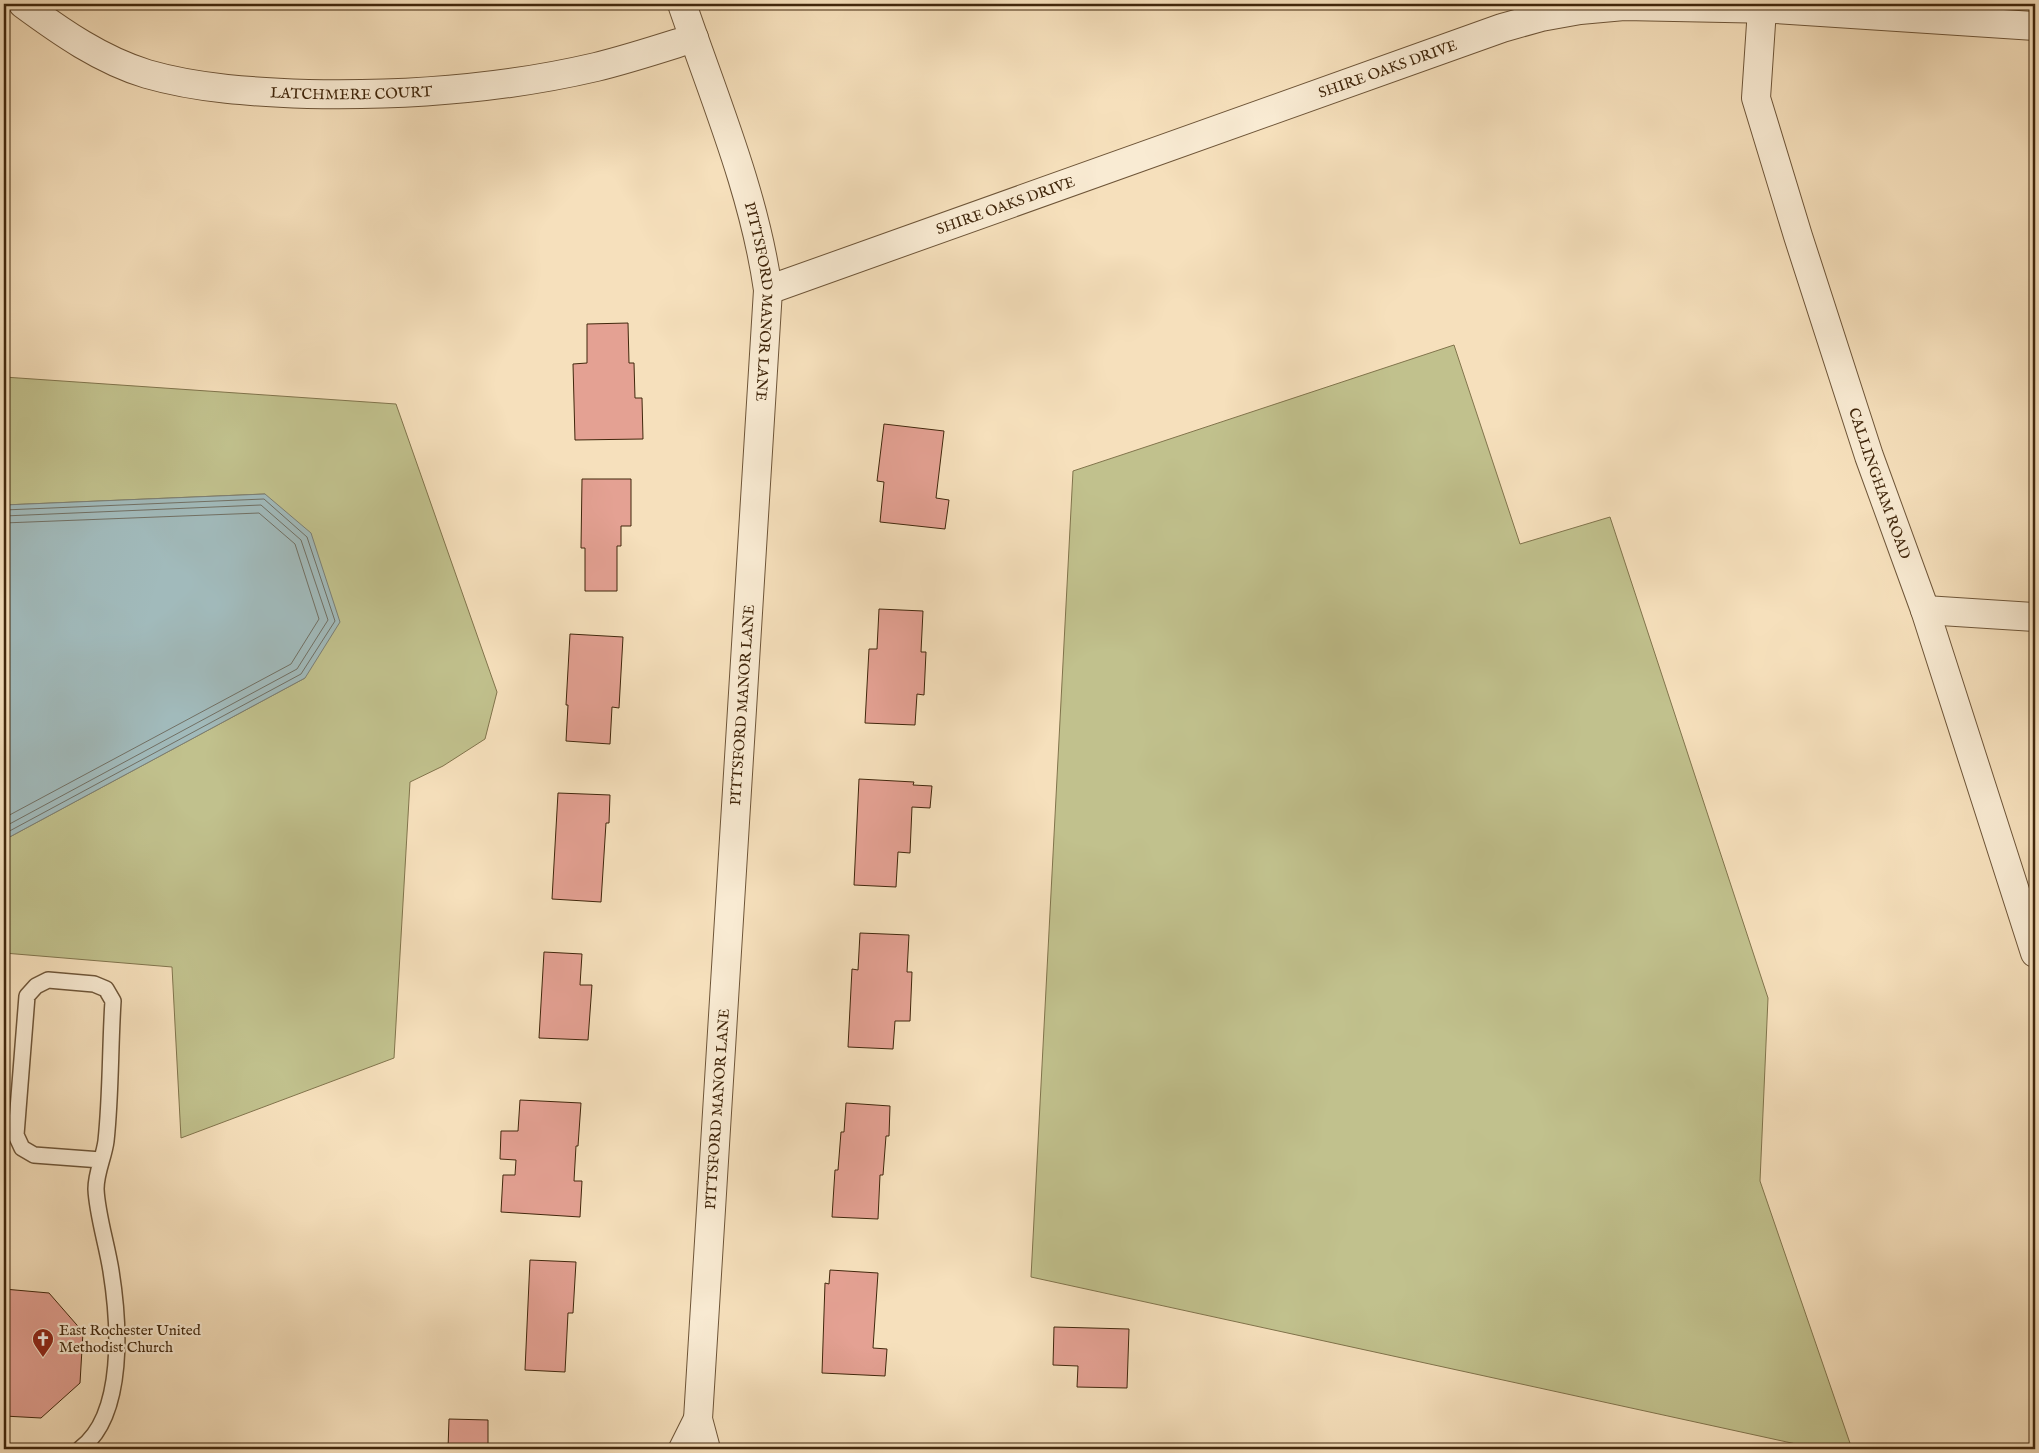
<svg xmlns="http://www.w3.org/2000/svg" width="2039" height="1453" font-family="'IM FELL English',serif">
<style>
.green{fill:#c1c18d;stroke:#81744c}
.water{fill:#a1babb;stroke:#7b7f75}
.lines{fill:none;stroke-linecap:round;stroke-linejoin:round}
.shore{stroke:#717064;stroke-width:1}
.building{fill:#e4a193;stroke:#41270c}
.lane-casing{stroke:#6e5538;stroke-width:18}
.street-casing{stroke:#6e5538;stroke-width:30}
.lane{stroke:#f9ebd3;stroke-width:15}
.street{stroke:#f9ebd3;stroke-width:28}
.labels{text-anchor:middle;stroke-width:4.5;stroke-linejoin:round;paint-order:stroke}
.street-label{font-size:15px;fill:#41270c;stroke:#f9ebd3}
.poi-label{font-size:15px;fill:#41270c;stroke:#f9ebd3;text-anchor:start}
</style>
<rect width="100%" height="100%" fill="#f6e0bc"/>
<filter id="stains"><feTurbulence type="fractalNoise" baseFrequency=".004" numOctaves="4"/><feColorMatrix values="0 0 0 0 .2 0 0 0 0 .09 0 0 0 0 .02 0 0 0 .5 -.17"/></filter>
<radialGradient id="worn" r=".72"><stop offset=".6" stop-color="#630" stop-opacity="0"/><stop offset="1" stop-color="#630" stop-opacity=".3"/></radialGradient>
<path class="green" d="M 1454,345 L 1520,544 L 1610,517 L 1768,998 L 1760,1181 L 1852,1449 L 1819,1449 L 1031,1277 L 1073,471 Z
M 4,377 L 396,404 L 497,692 L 485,739 L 443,766 L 410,782 L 394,1058 L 181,1138 L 172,967 L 4,953 L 4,840 L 305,678 L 265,494 L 4,505 Z"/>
<path class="water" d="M 265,494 L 311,533 L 340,622 L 305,678 L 4,840 L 4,505 Z"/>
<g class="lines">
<path class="shore" d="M 4,510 L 264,499 L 307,537 L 335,621 L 301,674 L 4,834
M 4,516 L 261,505 L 301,540 L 328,620 L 297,669 L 4,827
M 4,523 L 259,513 L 295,544 L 319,619 L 291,664 L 4,818"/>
</g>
<path class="building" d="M 628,323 L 629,363 L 634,363 L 635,398 L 642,398 L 643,439 L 575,440 L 573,364 L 587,363 L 587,324 Z
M 884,424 L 944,431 L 936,498 L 949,500 L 945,529 L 880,522 L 884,482 L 877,481 Z
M 582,479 L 631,479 L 631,526 L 621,526 L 621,546 L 617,546 L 617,591 L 585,591 L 585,548 L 581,548 Z
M 879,609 L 923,611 L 921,652 L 926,652 L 924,695 L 917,694 L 915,725 L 865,723 L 869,649 L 877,649 Z
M 570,634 L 623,637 L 619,708 L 612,707 L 610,744 L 566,741 L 568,705 L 566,705 Z
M 859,779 L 914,782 L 913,785 L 932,786 L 930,808 L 912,807 L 910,853 L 898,852 L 896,887 L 854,885 Z
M 558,793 L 610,795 L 609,823 L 606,823 L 601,902 L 552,899 Z
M 860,933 L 909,935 L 907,972 L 912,972 L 910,1021 L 895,1021 L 893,1049 L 848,1047 L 852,969 L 858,970 Z
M 544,952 L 582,954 L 580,985 L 592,985 L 588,1040 L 539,1038 Z
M 520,1100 L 581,1103 L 578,1146 L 576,1146 L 574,1181 L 582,1181 L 580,1217 L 501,1212 L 503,1175 L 515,1175 L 516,1160 L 500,1159 L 501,1131 L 518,1131 Z
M 846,1103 L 890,1106 L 889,1136 L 886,1136 L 883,1175 L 880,1175 L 878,1219 L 832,1217 L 835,1170 L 838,1170 L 841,1132 L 844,1132 Z
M 530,1260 L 576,1262 L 573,1313 L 568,1313 L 565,1372 L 525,1370 Z
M 830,1270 L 878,1273 L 873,1348 L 887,1349 L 885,1376 L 822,1373 L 825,1283 L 829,1284 Z
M 4,1289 L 49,1293 L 83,1332 L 80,1383 L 41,1418 L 4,1416 Z
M 1054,1327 L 1129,1329 L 1127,1388 L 1077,1387 L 1078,1366 L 1053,1365 Z
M 449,1419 L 488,1420 L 488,1449 L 448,1449 Z"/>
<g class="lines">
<g class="lane-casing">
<path id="lane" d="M 80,1449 C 126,1415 119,1321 111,1271 C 107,1245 97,1214 96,1189 C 96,1172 104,1157 106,1141 C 111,1095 110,1047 113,1001 L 106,989 L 94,984 L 48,980 L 36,986 L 27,996 L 16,1135 L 22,1148 L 34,1155 L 101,1160"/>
</g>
<g class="street-casing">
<g id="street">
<path id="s1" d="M 23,4 C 61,32 101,60 147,74 C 199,89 254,92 308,94 C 405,96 502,89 596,67 C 629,59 662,48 694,38"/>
<path id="s2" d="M 682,4 C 714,98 754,191 768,290 L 698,1419 L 706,1449"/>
<path id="s3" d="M 1762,9 L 1756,98 L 1798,236 L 1869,456 L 1925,610 L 2035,953"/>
<path id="s4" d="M 768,290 L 1502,28 L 1541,17 L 1580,10 L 1624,6 L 1775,9 L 2035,26"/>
<path d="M 1925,610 L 2035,617"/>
<path d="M 683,1449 L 698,1419"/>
</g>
</g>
<use href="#lane" class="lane"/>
<use href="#street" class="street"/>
</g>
<defs>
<g id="church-pin" transform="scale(1.125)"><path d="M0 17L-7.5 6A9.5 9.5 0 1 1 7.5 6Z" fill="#8f2418" stroke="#f9ebd3"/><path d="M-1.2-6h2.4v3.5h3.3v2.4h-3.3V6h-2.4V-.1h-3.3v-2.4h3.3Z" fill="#fff"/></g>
</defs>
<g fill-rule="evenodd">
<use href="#church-pin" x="43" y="1339"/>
</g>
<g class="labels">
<g class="street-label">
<text dy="5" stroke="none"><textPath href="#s4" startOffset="658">SHIRE OAKS DRIVE</textPath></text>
<text dy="5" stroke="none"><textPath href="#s1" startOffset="349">LATCHMERE COURT</textPath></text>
<text dy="5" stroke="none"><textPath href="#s4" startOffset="252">SHIRE OAKS DRIVE</textPath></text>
<text dy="5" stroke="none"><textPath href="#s2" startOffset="310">PITTSFORD MANOR LANE</textPath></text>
<text dy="5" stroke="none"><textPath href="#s3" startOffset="494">CALLINGHAM ROAD</textPath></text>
<text transform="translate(742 705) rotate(-86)" y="5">PITTSFORD MANOR LANE</text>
<text transform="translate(717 1109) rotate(-86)" y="5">PITTSFORD MANOR LANE</text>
</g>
<g class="poi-label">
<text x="59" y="1335">East Rochester United<tspan x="59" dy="17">Methodist Church</tspan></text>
</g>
</g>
<rect width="2039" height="1453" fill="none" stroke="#f6e0bc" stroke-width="20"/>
<rect x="5" y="5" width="2029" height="1443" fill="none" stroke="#41270c" stroke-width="2.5"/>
<rect x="10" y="10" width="2019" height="1433" fill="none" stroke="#41270c"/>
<rect width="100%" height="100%" filter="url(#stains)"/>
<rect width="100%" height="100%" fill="url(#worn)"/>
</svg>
